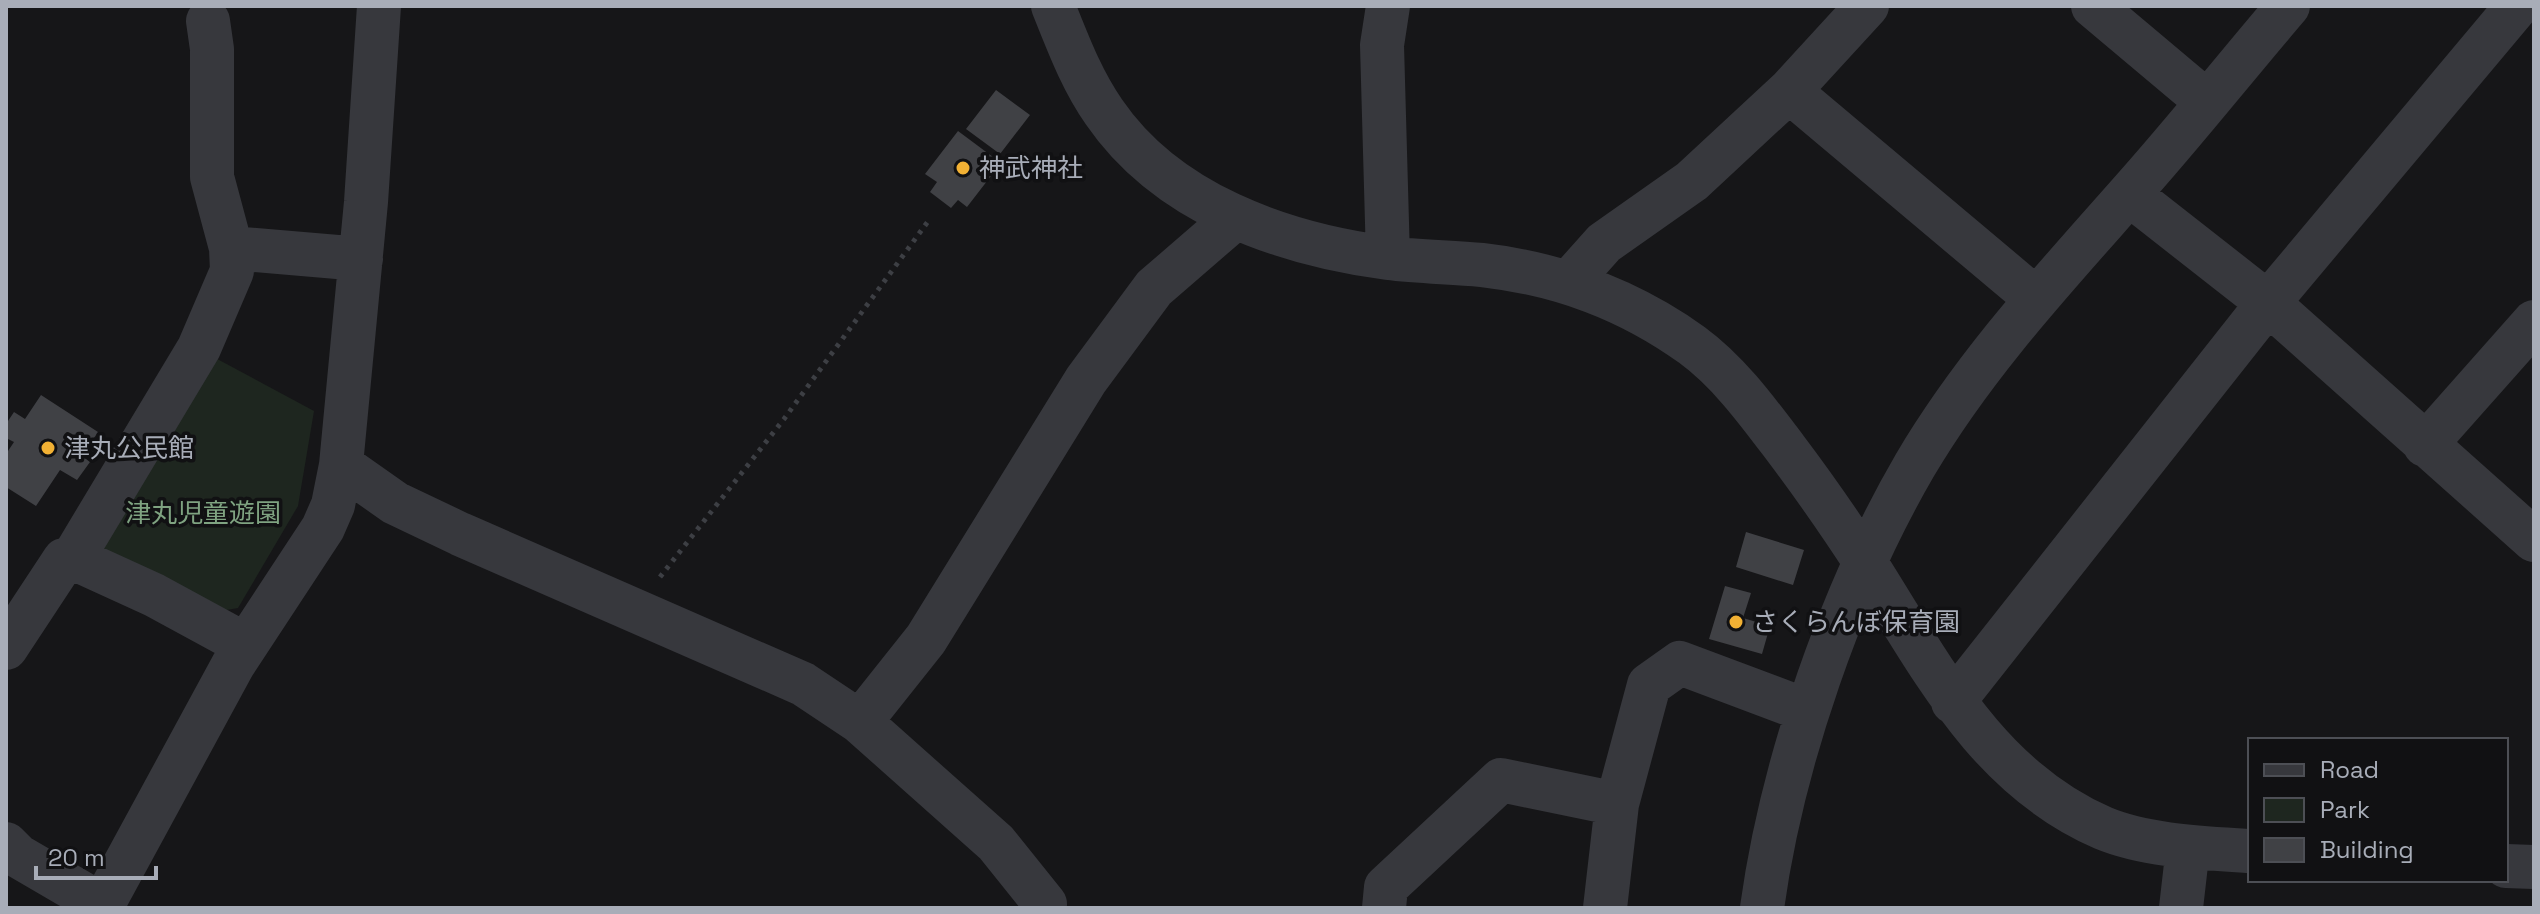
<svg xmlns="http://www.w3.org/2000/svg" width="2540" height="914" font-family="'Space Grotesk','Noto Sans JP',sans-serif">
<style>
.green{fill:#1e261f}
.building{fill:#404145}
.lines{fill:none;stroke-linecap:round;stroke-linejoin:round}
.path{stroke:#3d3f44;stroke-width:5;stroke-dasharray:4 6;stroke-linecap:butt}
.minor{stroke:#37383d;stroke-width:44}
.poi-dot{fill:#f2b134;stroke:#111113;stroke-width:3}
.labels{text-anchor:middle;stroke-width:7;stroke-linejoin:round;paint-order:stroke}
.poi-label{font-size:26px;fill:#a8adb8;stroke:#111113;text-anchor:start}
.park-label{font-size:26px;fill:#7fa381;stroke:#111113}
</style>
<rect width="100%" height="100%" fill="#161618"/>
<path class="green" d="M 206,353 L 314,411 L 298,506 L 238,608 L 215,612 L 87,551 Z"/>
<path class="building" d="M 996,90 L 1030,115 L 1000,154 L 966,129 Z
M 958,131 L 1001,163 L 967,207 L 958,200 L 951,208 L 930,192 L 937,182 L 925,174 Z
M 41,395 L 98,432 L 82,456 L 90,462 L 77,480 L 60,470 L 36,506 L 6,487 L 6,454 L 14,442 L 6,438 L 6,424 L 14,412 L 25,419 Z
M 1746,532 L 1804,550 L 1793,585 L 1736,567 Z
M 1725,586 L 1751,593 L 1743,618 L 1770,626 L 1762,654 L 1709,639 Z"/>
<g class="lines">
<path class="path" d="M 660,577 L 784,419 L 929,220"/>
<path class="minor" d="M 1053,6 C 1068,43 1081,79 1104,112 C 1167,204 1282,244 1388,258 C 1419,262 1451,262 1482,265 C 1560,274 1628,299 1692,345 C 1729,372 1758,412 1786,449 C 1814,486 1841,525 1867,565 C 1931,666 1987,778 2103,828 C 2146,846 2204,848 2250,851
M 1388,6 L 1382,45 L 1388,258
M 2093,6 L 2206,101
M 208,21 L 212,49 L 212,177 L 231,248 L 361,259
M 1789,91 L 2035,298
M 2129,194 L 2268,303 L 2534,540
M 1570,281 L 1604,243 L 1692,181 L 1789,91 L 1867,6
M 2425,445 L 2534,322
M 341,465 L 395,503 L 460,534 L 803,684 L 860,722 L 996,843 L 1045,904
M 73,558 L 199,348 L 232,271 L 231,248
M 6,648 L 64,560 L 73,558 L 154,595 L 246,645
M 1953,702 L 2268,303 L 2517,6
M 860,722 L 926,639 L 1086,380 L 1154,288 L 1235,218
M 6,844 L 18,856 L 102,905
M 2506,866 L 2534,867
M 101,908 L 233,665 L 323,528 L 333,505 L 341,465 L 366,202 L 379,6
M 1384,908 L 1386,887 L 1501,780 L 1617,804
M 1605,908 L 1617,804 L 1649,685 L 1680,663 L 1808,711
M 1762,908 C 1782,763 1841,592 1915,465 C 1974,365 2052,281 2128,195 C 2183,134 2234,69 2288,6
M 2181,908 L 2188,847"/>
</g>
<g class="poi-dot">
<circle cx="963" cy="168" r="8"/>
<circle cx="48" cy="448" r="8"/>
<circle cx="1736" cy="622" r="8"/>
</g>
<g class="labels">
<g class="poi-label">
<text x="979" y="177">神武神社</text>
<text x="64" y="457">津丸公民館</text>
<text x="1752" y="631">さくらんぼ保育園</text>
</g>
<g class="park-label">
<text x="203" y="522">津丸児童遊園</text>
</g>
</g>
<rect width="2540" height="914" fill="none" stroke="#a8adb8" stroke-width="16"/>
<rect x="2248" y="738" width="260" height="144" fill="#111113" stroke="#4d4f55" stroke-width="2"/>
<rect x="2264" y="764" width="40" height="12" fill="#37383d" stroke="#4d4f55" stroke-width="2"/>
<text x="2320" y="778" font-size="24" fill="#a8adb8">Road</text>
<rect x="2264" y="798" width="40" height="24" fill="#1e261f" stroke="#4d4f55" stroke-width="2"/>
<text x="2320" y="818" font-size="24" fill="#a8adb8">Park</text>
<rect x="2264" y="838" width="40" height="24" fill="#404145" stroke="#4d4f55" stroke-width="2"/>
<text x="2320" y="858" font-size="24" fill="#a8adb8">Building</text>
<path d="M36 866v12h120v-12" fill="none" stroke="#a8adb8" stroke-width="4"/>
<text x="48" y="866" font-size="24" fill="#a8adb8" stroke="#111113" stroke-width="6" paint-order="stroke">20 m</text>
</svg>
